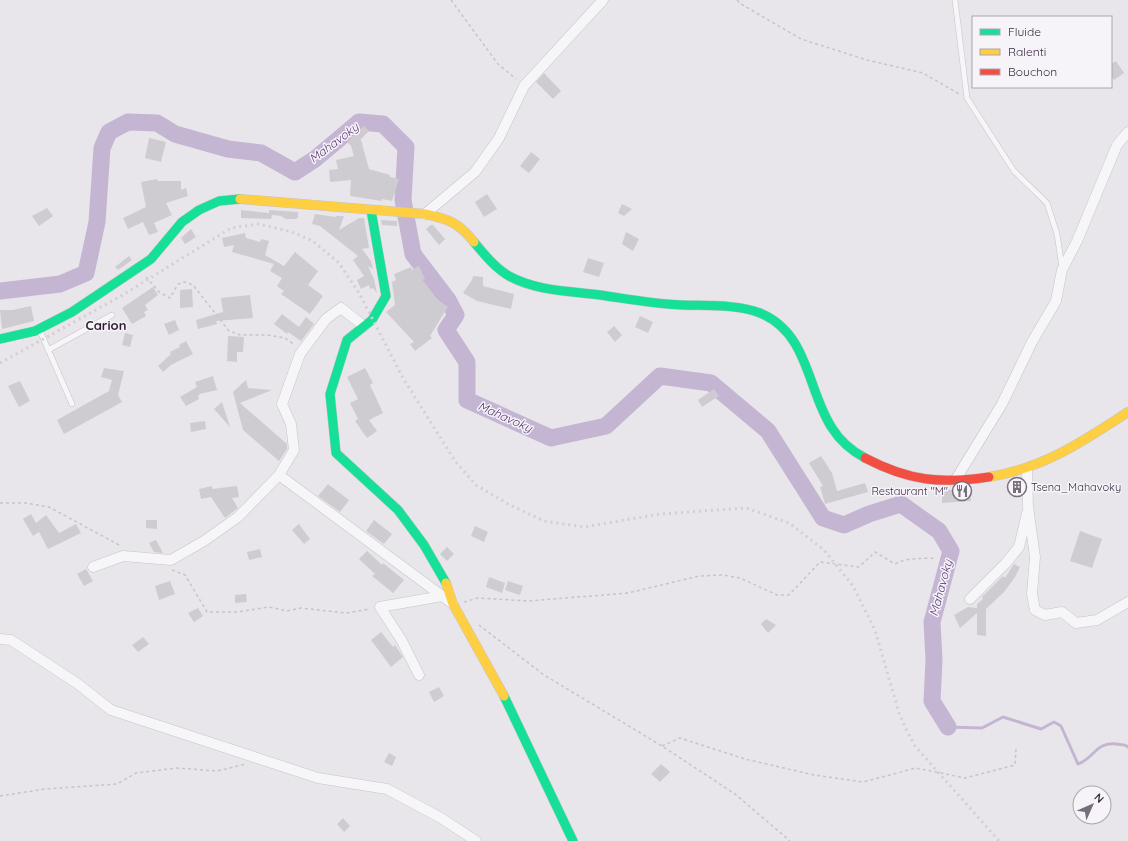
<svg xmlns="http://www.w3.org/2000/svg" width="1128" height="841" font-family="Quicksand,sans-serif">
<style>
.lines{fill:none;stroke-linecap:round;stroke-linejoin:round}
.stream{stroke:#c4b6d3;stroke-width:3}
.river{stroke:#c4b6d3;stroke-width:17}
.building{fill:#cfccd1}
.lane-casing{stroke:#c6c4c8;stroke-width:6}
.street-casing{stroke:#c6c4c8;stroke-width:11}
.fast-casing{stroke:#c6c4c8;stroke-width:10}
.slow-casing{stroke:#c6c4c8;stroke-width:10}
.jam-casing{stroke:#c6c4c8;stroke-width:10}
.path{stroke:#c7c4c9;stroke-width:1.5;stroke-dasharray:3 3;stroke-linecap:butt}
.lane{stroke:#f6f5f7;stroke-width:5}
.street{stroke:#f6f5f7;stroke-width:10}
.fast{stroke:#16e098;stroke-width:9}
.slow{stroke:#ffcf43;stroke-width:9}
.jam{stroke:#f24e42;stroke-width:9}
.rail{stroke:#d1cfd2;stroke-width:3;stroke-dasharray:2 4;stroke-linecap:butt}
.labels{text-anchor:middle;stroke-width:3;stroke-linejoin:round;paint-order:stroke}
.poi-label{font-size:11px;fill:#3b2c43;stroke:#f7f4f9;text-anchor:start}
.water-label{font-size:12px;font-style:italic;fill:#593876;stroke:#f7f4f9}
.quarter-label{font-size:13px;font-weight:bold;fill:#2d1e35;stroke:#f7f4f9}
</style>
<rect width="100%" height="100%" fill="#e8e6ea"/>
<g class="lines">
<path class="stream" d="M 948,727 L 982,728 L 1003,717 L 1041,729 L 1054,722 L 1061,726 L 1078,764 C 1095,758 1095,742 1116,744 C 1121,745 1125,744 1128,747"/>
<path class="river" d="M 0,291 L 60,284 L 86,273 L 97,222 L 102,148 L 109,132 L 128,122 L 157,123 L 175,134 L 228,149 L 261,153 L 295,172 L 315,159 L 359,122 L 383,124 L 406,147 L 403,200 L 413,254 L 448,300 L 456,315 L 446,330 L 467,362 L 467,400 L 551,438 L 606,426 L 660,376 L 711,383 L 768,431 L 823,518 L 844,525 L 869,514 L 901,504 L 939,531 L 951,551 L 932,622 L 934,660 L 932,701 L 948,727"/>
</g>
<path class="building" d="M 1116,61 L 1124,73 L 1114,80 L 1111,76 L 1111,64 Z
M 544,73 L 561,91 L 553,99 L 536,82 Z
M 364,126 L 369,131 L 360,140 L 361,140 L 369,169 L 390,175 L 390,177 L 399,179 L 392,201 L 382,199 L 382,201 L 350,196 L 351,180 L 330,182 L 329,170 L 338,169 L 336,160 L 354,156 L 351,146 L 347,142 Z
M 149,138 L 166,142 L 161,162 L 145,158 Z
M 531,152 L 540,159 L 529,173 L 520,166 Z
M 157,179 L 158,181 L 181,181 L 181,190 L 186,188 L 188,196 L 166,203 L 172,215 L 154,223 L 158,232 L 149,235 L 143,222 L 128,229 L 123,218 L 146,207 L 141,182 Z
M 487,194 L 497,209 L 484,217 L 475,202 Z
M 622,204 L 632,209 L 624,216 L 618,213 Z
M 47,208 L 53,216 L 39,226 L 32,216 Z
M 241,210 L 269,213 L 269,210 L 298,212 L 298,218 L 295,219 L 286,219 L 281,216 L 272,215 L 271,219 L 241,218 Z
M 315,214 L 335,217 L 336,216 L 344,216 L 339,230 L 359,218 L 364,218 L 369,248 L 362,249 L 371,261 L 373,269 L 368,266 L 374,279 L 377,293 L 373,288 L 370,289 L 369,285 L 361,289 L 357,280 L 364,276 L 353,260 L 358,256 L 320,226 L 312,224 Z
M 381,220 L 397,221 L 397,226 L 382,225 Z
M 431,225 L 433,225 L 445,239 L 439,245 L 426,229 Z
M 191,229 L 196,237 L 185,244 L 181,238 Z
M 626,232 L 639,239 L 633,251 L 622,244 Z
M 245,233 L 246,238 L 260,242 L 261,239 L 269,241 L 265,255 L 284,266 L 295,252 L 318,271 L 308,285 L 323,296 L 310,314 L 281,294 L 284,291 L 277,286 L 282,278 L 270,271 L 274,264 L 232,252 L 234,245 L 224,247 L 222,238 Z
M 129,256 L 132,260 L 118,270 L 115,267 Z
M 588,258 L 604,263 L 599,277 L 583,272 Z
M 419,266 L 425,279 L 422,280 L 438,300 L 448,307 L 430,336 L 432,338 L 415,351 L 410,344 L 414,342 L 386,312 L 395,305 L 392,282 L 396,280 L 394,274 L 411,267 L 412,270 Z
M 473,276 L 483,277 L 483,286 L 514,294 L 511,309 L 477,301 L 463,293 L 472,280 Z
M 153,287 L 158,295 L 145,305 L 148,310 L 144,312 L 146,316 L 132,324 L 122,308 Z
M 192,289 L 193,307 L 180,308 L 180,290 Z
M 250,295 L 253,318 L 216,321 L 217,324 L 198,329 L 196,320 L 223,312 L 221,298 Z
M 31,306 L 34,321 L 2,329 L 0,310 L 13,310 Z
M 282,314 L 299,327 L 306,317 L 314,324 L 301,341 L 288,332 L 287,334 L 274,324 Z
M 640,316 L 653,322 L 648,333 L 635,327 Z
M 175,320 L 179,330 L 169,335 L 164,324 Z
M 614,326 L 622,335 L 615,342 L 607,332 Z
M 125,333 L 133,335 L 130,347 L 122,345 Z
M 228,336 L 244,337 L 243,352 L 237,352 L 237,362 L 227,361 Z
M 186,341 L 193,354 L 171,365 L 163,372 L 158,366 L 171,354 L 170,352 L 180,347 L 179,345 Z
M 104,368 L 124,371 L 118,395 L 122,402 L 64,434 L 57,420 L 109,391 L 112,380 L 101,377 Z
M 365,368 L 373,383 L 370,385 L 383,413 L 369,420 L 377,431 L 367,438 L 355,421 L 358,419 L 350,403 L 358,399 L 347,377 Z
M 213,376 L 217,390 L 200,394 L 198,396 L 199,399 L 186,406 L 180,397 L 197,387 L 195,382 Z
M 246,380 L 248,388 L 272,390 L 240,403 L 287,444 L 287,449 L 279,461 L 243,430 L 233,392 Z
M 20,381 L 30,401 L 19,407 L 8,386 Z
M 714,389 L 719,396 L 702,407 L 698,400 Z
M 222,402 L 230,427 L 214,409 Z
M 205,421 L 206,429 L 191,432 L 190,423 Z
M 821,456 L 832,473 L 837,491 L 865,483 L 868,492 L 825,504 L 820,487 L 823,486 L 809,463 Z
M 1010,482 L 1021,483 L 1021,492 L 1009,491 Z
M 328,484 L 349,500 L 340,512 L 318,496 Z
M 212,486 L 212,489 L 237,486 L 239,497 L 232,498 L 238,508 L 225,518 L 211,497 L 201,499 L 199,489 Z
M 970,489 L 971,501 L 942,503 L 942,490 Z
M 31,514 L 36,523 L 46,515 L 59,533 L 76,524 L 81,533 L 48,549 L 39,532 L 33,536 L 23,519 Z
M 146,520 L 157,520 L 157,529 L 146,528 Z
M 374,520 L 392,534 L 384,544 L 366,531 Z
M 299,524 L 310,539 L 304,544 L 292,530 Z
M 475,526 L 488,532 L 484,542 L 471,536 Z
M 1080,531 L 1102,539 L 1092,568 L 1070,561 Z
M 156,540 L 163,553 L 154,552 L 149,543 Z
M 447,547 L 454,554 L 447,561 L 440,554 Z
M 260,549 L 262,557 L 249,560 L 247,552 Z
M 367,551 L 382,565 L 383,563 L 404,580 L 393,593 L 372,576 L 375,574 L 359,559 Z
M 1014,564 L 1020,567 L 1015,577 L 1004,592 L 986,609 L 986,636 L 977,635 L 977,613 L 960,628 L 954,615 L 968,607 L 977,608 L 977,604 L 983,599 L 982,597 L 1003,576 L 1005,578 Z
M 86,569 L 93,581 L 84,586 L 77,574 Z
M 489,577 L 505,583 L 502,593 L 486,587 Z
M 170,581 L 175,594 L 159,600 L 155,586 Z
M 508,581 L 523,586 L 520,595 L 505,590 Z
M 246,594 L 247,602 L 235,603 L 235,595 Z
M 198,608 L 203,616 L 194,622 L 188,613 Z
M 766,619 L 776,625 L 768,633 L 761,624 Z
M 381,632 L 393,647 L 395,645 L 403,657 L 391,667 L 371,640 Z
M 143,637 L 149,644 L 138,652 L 132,645 Z
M 439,687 L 444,696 L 434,702 L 429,692 Z
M 389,753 L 396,757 L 392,766 L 384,762 Z
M 661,764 L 670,772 L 660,782 L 651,774 Z
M 343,818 L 350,826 L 344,832 L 337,824 Z"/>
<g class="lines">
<g class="lane-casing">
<path id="lane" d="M 955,0 L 967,98 L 1014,171 L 1047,203 L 1057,234 L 1062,267
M 40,331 L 72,404
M 48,350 L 112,315"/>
</g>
<g class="street-casing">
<path id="street" d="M 425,214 L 475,172 L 499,138 L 524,86 L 603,0
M 364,326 L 341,308 L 326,319 L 300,354 L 282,404 L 291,424 L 294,450 L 279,475 L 453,604
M 1027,469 L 1028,507 L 1035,557 L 1032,594 L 1035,610 L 1045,615 L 1062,612 L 1076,623 L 1097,620 L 1128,602
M 956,479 L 1002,404 L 1032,342 L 1056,301 L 1062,270 L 1077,241 L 1117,145 L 1128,132
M 93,567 L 123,556 L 171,560 L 204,541 L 238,517 L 279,475
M 970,599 L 1006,563 L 1019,547 L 1027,513
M 0,639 L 11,640 L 78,684 L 111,710 L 318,778 L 387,789 L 441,818 L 476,841
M 419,675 L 402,641 L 380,607 L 442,596"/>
</g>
<g class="fast-casing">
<path id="fast" d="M 371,210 L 386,296 L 372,320 L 347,340 L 330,394 L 336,453 L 398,510 L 424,545 L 446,583
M 474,242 C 484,254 495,268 509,276 C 536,291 570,291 600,295 C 628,299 654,304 682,305 C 707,306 736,304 760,313 C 809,333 807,390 832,428 C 840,441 852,451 865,458
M 0,339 L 35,331 L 72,312 L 151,259 L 182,222 L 199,210 L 219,201 L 240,199
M 504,696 L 573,841"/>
</g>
<g class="slow-casing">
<path id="slow" d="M 240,199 L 425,214 C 449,219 459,223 474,242
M 989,477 C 1044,468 1082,442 1128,412
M 446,583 L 453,604 L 504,696"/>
</g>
<g class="jam-casing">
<path id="jam" d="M 865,458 C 909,481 940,484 989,477"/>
</g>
<path class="path" d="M 451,0 L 498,64 L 516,79
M 737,0 L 741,4 L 801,39 L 867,60 L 923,73 L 959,94
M 146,277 L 159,292 L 170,298 L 178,284 L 185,282 L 193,285 L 229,331 L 240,335 L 267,335 L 285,338 L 295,345
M 0,503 L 26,503 L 49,507 L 121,546
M 172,570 L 185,575 L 207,612 L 237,612 L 269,607 L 287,611 L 301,608 L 346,613 L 370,609
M 464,602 L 478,598 L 529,601 L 628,593 L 699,576 L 723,575 L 740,578 L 777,595 L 789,595 L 820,562 L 859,567 L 875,552 L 895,564 C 907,557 922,559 936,558
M 479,625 L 544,675 L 662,746 L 735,794 L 790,841
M 662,746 L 680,738 L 745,759 L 814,775 L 863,782 L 916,768 L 965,778 L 1015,765 L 1016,749
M 0,796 L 45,789 L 117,784 L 136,773 L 177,768 L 217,771 L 246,764"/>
<use href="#lane" class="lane"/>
<use href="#street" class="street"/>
<use href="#fast" class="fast"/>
<use href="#slow" class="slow"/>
<use href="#jam" class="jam"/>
<path class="rail" d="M 0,363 L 121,296 L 231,228 L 259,224 L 292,232 L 313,241 L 339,263 L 359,293 L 403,378 L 455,461 L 476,485 L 508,504 L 544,521 L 584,527 L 660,514 L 746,508 L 789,523 L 824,550 L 853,586 L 875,630 L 899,713 L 905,727 L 915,746 L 999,841"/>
</g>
<defs>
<g id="building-ring" transform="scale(1)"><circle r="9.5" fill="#f7f4f9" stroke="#786d7d" stroke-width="1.5"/><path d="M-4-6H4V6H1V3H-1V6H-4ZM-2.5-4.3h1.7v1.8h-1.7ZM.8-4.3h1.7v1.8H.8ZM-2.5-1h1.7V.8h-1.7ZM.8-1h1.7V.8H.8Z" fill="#786d7d"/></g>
<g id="restaurant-ring" transform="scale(1)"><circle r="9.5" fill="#f7f4f9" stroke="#786d7d" stroke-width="1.5"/><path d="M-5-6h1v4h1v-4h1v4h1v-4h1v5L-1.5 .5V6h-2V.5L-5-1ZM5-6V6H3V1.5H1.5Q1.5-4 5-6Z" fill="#786d7d"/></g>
</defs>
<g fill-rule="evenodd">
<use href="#building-ring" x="1017" y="487"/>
<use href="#restaurant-ring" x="962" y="491"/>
</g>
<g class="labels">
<g class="poi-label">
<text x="1031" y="491">Tsena_Mahavoky</text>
<text x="948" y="495" text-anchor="end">Restaurant "M"</text>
</g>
<g class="water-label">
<text transform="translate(334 143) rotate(-37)" y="4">Mahavoky</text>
<text transform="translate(505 417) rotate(24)" y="4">Mahavoky</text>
<text transform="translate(941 588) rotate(-75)" y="4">Mahavoky</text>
</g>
<g class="quarter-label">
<text x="106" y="330">Carion</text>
</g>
</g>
<rect x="972" y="16" width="140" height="72" fill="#f7f4f9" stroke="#aca4b0"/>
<rect x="980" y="29" width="20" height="6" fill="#16e098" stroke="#aca4b0"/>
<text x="1008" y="36" font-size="12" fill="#3b2c43">Fluide</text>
<rect x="980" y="49" width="20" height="6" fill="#ffcf43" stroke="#aca4b0"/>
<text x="1008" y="56" font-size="12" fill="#3b2c43">Ralenti</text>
<rect x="980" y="69" width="20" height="6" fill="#f24e42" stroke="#aca4b0"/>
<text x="1008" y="76" font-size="12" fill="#3b2c43">Bouchon</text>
<g transform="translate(1092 805) rotate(45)"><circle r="19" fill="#f7f4f9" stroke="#aca4b0"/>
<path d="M0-3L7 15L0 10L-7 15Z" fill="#786d7d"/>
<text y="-6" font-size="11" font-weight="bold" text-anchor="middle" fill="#3b2c43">N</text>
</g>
</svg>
